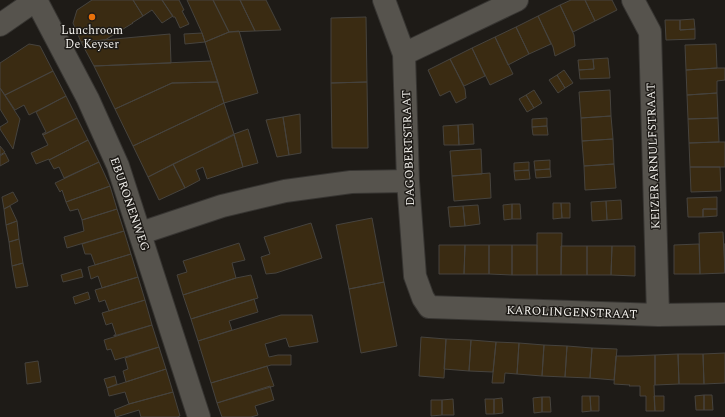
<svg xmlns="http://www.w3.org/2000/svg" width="725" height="417" font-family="Spectral,serif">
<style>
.building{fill:#3a2b12;stroke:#46433e}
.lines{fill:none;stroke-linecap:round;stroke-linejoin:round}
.minor-casing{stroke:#373532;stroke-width:24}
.minor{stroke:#56534d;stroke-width:22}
.food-dot{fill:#e8710a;stroke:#1e1b17;stroke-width:1.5}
.labels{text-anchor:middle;stroke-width:3;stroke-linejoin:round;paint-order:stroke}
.poi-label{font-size:12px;fill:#f2f0ec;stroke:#1e1b17}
.street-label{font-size:12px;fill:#f2f0ec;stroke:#1e1b17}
</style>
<rect width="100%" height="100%" fill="#1e1b17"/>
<path class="building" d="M 92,0 L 133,0 L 143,16 L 132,23 L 133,23 L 105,40 L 81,42 L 73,23 L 77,10 Z
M 133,0 L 162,0 L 173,16 L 162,23 L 152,10 L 143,16 Z
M 162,0 L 179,0 L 184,10 L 182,11 L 189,24 L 180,28 L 175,17 L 173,17 Z
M 187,0 L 213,0 L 229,32 L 205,42 L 202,33 Z
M 213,0 L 240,0 L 255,31 L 229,32 Z
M 240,0 L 266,0 L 281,30 L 255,31 Z
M 571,0 L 585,0 L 595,21 L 573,32 L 560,5 Z
M 585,0 L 612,0 L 617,10 L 595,21 Z
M 560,5 L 574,35 L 575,46 L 555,56 L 553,47 L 538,16 Z
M 538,16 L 551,44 L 529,54 L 516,27 Z
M 366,17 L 367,82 L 331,83 L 331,18 Z
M 694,19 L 695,29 L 680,30 L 680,20 Z
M 665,20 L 680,20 L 680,30 L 695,29 L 695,39 L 666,40 Z
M 516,27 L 529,54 L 508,65 L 495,37 Z
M 239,31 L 258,93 L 224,103 L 205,42 L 229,32 Z
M 202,33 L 205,42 L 185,44 L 184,34 Z
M 170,34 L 171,63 L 94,66 L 81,42 Z
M 495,37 L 513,74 L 490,85 L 472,48 Z
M 29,44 L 40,46 L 53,71 L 5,95 L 0,88 L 0,63 Z
M 716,44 L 717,68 L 686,70 L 685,45 Z
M 472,48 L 485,76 L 464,86 L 450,59 Z
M 608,58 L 610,78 L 580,79 L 579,70 L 594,69 L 593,59 Z
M 450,59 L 465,89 L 466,98 L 456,103 L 450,91 L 440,96 L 428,70 Z
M 593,59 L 594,69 L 579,70 L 578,60 Z
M 211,61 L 218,82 L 172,83 L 115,109 L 94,66 Z
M 717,68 L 725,68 L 725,80 L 717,81 L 717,93 L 687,95 L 686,70 Z
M 564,70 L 573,83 L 565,88 L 557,75 Z
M 53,71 L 66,96 L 29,115 L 24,105 L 15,110 L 5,95 Z
M 557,75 L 565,88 L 558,93 L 549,80 Z
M 218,82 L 224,103 L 133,146 L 115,109 L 172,83 Z
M 367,82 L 368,148 L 332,148 L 331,83 Z
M 0,88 L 20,119 L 13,149 L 0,129 L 0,127 L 8,122 L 0,109 Z
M 534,90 L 542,103 L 534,108 L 526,95 Z
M 610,90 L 611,116 L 581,118 L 579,92 Z
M 717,93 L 718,118 L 688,119 L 687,95 Z
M 526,95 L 534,108 L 527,112 L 519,99 Z
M 66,96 L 77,118 L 43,135 L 42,134 L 46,132 L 36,112 Z
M 224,103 L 234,134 L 148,177 L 133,146 Z
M 300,114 L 301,153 L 289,155 L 283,117 Z
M 611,116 L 613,139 L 582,141 L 581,118 Z
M 283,117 L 289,155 L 277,157 L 266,120 Z
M 77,118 L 88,140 L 49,160 L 49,159 L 36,164 L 31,153 L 48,145 L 43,135 Z
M 547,118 L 547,126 L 532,127 L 532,119 Z
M 718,118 L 719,142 L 689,143 L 688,119 Z
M 473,124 L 474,144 L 459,145 L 458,125 Z
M 458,125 L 459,145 L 444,145 L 443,126 Z
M 547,126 L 548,135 L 533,135 L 532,127 Z
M 248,129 L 258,163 L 243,167 L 234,134 Z
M 234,135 L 243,167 L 207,179 L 203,167 L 196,170 L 200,180 L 185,188 L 173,164 Z
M 613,139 L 614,164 L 584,166 L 582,141 Z
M 88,140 L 99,162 L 64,178 L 59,167 L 54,169 L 49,160 Z
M 719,142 L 725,142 L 725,167 L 690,167 L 689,143 Z
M 0,146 L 5,152 L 0,155 Z
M 481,149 L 482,174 L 452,176 L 450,151 Z
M 5,153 L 9,161 L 0,166 L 0,156 Z
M 550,160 L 550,169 L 535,170 L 534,161 Z
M 99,162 L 110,186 L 66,202 L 62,190 L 60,192 L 55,183 Z
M 529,162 L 529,170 L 514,171 L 514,163 Z
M 173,164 L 185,188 L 159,200 L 148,177 Z
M 614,164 L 616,188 L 585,190 L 584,166 Z
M 690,167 L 720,167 L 721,191 L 691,192 Z
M 550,169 L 551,177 L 536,178 L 535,170 Z
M 529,170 L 530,179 L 515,180 L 514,171 Z
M 490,173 L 491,198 L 454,201 L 452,176 Z
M 110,186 L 117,209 L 82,220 L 78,209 L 70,211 L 66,202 Z
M 13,192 L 18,201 L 4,209 L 2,197 Z
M 717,197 L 717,209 L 703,209 L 703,217 L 688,217 L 687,198 Z
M 621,200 L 622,219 L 607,220 L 606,201 Z
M 606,201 L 607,220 L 592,221 L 591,202 Z
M 553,203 L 561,203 L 562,218 L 553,219 Z
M 561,203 L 570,203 L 570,218 L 562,218 Z
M 512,204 L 520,204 L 521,219 L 512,219 Z
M 512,204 L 512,219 L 504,220 L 503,205 Z
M 478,205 L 480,224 L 465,226 L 463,206 Z
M 10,206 L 17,221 L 6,225 L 4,209 Z
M 463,206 L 465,226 L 450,227 L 448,207 Z
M 117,209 L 124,231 L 67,248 L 64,237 L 84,231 L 82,220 Z
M 703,209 L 717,209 L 717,216 L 703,217 Z
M 372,218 L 384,282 L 349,289 L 336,225 Z
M 17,221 L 19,239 L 9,242 L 6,225 Z
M 311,223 L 322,258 L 276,273 L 266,274 L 261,257 L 270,254 L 264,237 Z
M 124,231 L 131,254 L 95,265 L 91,254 L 85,254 L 82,244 Z
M 723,232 L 725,273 L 700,274 L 699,233 Z
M 537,233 L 562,233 L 561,275 L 537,275 Z
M 19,239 L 23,263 L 12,266 L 9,242 Z
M 239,243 L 245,260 L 232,263 L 236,278 L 183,295 L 177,275 L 187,272 L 183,261 Z
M 699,244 L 700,274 L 674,274 L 674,245 Z
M 724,244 L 725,244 L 725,273 Z
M 439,245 L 465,245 L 464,274 L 439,274 Z
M 465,245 L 489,245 L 489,274 L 464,274 Z
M 489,245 L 512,245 L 512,275 L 489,274 Z
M 512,245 L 537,245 L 537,275 L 512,275 Z
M 561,246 L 587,246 L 587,275 L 561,275 Z
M 587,246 L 612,246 L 611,275 L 587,275 Z
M 612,246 L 635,246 L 635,276 L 611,275 Z
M 131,254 L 138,277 L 102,288 L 98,276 L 91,279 L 88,267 Z
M 23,263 L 28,286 L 16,288 L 12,266 Z
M 81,269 L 83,277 L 63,282 L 61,275 Z
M 251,275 L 258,298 L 191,319 L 183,295 L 236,278 Z
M 138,277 L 145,300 L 109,311 L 105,300 L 99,302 L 95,290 Z
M 384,282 L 397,346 L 361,353 L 349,289 Z
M 88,292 L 90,299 L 75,304 L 73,297 Z
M 254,299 L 258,312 L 229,321 L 232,330 L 198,341 L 191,319 Z
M 145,300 L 152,325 L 114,336 L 114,335 L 116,335 L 112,323 L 106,325 L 102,313 Z
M 281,315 L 312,315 L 318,342 L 289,347 L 286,338 L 265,344 L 269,357 L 278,355 L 291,355 L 291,365 L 271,365 L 211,383 L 198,341 Z
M 152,325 L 159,347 L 115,360 L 111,349 L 107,350 L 104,340 Z
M 421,337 L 446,339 L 444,378 L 419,376 Z
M 446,339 L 471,340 L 469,371 L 444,369 Z
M 471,340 L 496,342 L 493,372 L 469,371 Z
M 496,342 L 519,343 L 517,374 L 505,373 L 504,383 L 492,383 Z
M 519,343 L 544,345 L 542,376 L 517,374 Z
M 544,345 L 567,346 L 565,377 L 542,376 Z
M 567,346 L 592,348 L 590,378 L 565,377 Z
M 159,347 L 166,369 L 126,382 L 123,371 L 128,369 L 125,358 Z
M 592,348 L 617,349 L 614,380 L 590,378 Z
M 725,353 L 725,383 L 704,384 L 703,354 Z
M 678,354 L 703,354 L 704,384 L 679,384 Z
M 678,354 L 679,384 L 655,385 L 655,355 Z
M 655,355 L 655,385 L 654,385 L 655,411 L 646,411 L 646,396 L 640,396 L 640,386 L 629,386 L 630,385 L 614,384 L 616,356 L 629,356 Z
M 38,361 L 41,382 L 27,384 L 25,363 Z
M 267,366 L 274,386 L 217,403 L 211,383 Z
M 166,369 L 173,392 L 129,404 L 125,392 L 109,396 L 107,388 Z
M 115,376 L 117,384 L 107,388 L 104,379 Z
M 270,386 L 274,400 L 255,406 L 258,415 L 251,417 L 222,417 L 217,403 Z
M 173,392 L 180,416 L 177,417 L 141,417 L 139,410 L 116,417 L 114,410 L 129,404 Z
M 704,395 L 712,395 L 713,410 L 704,410 Z
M 704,395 L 704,410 L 696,410 L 695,396 Z
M 582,396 L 590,396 L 591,411 L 582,412 Z
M 590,396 L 599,396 L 599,411 L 591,411 Z
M 654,396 L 664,396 L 664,411 L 655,411 Z
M 542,397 L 542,412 L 534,413 L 533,398 Z
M 542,397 L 550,397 L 551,412 L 542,412 Z
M 502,398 L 503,413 L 494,414 L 494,399 Z
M 453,399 L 454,415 L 442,415 L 442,400 Z
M 485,399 L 494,399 L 494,414 L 486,414 Z
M 431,400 L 442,400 L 442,415 L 431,416 Z"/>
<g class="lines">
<g class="minor-casing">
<path id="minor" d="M 36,0 L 88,99 L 118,166 L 199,417
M 384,0 L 404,54 L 408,181 L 415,276 L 423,298 L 429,307 L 658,315 L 725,314
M 633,0 L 650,32 L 658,315
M 0,25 L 36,0
M 404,54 L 517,0
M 141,233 L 222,206 L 285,191 L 351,182 L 408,181"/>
</g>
<use href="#minor" class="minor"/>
</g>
<circle class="food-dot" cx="92" cy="17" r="4"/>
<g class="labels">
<g class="poi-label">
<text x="92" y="34">Lunchroom<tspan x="92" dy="14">De Keyser</tspan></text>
</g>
<g class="street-label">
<text transform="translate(408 148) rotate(-92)" y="4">DAGOBERTSTRAAT</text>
<text transform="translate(653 156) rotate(-92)" y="4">KEIZER ARNULFSTRAAT</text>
<text transform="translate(130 204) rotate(71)" y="4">EBURONENWEG</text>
<text transform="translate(572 312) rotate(2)" y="4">KAROLINGENSTRAAT</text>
</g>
</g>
</svg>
